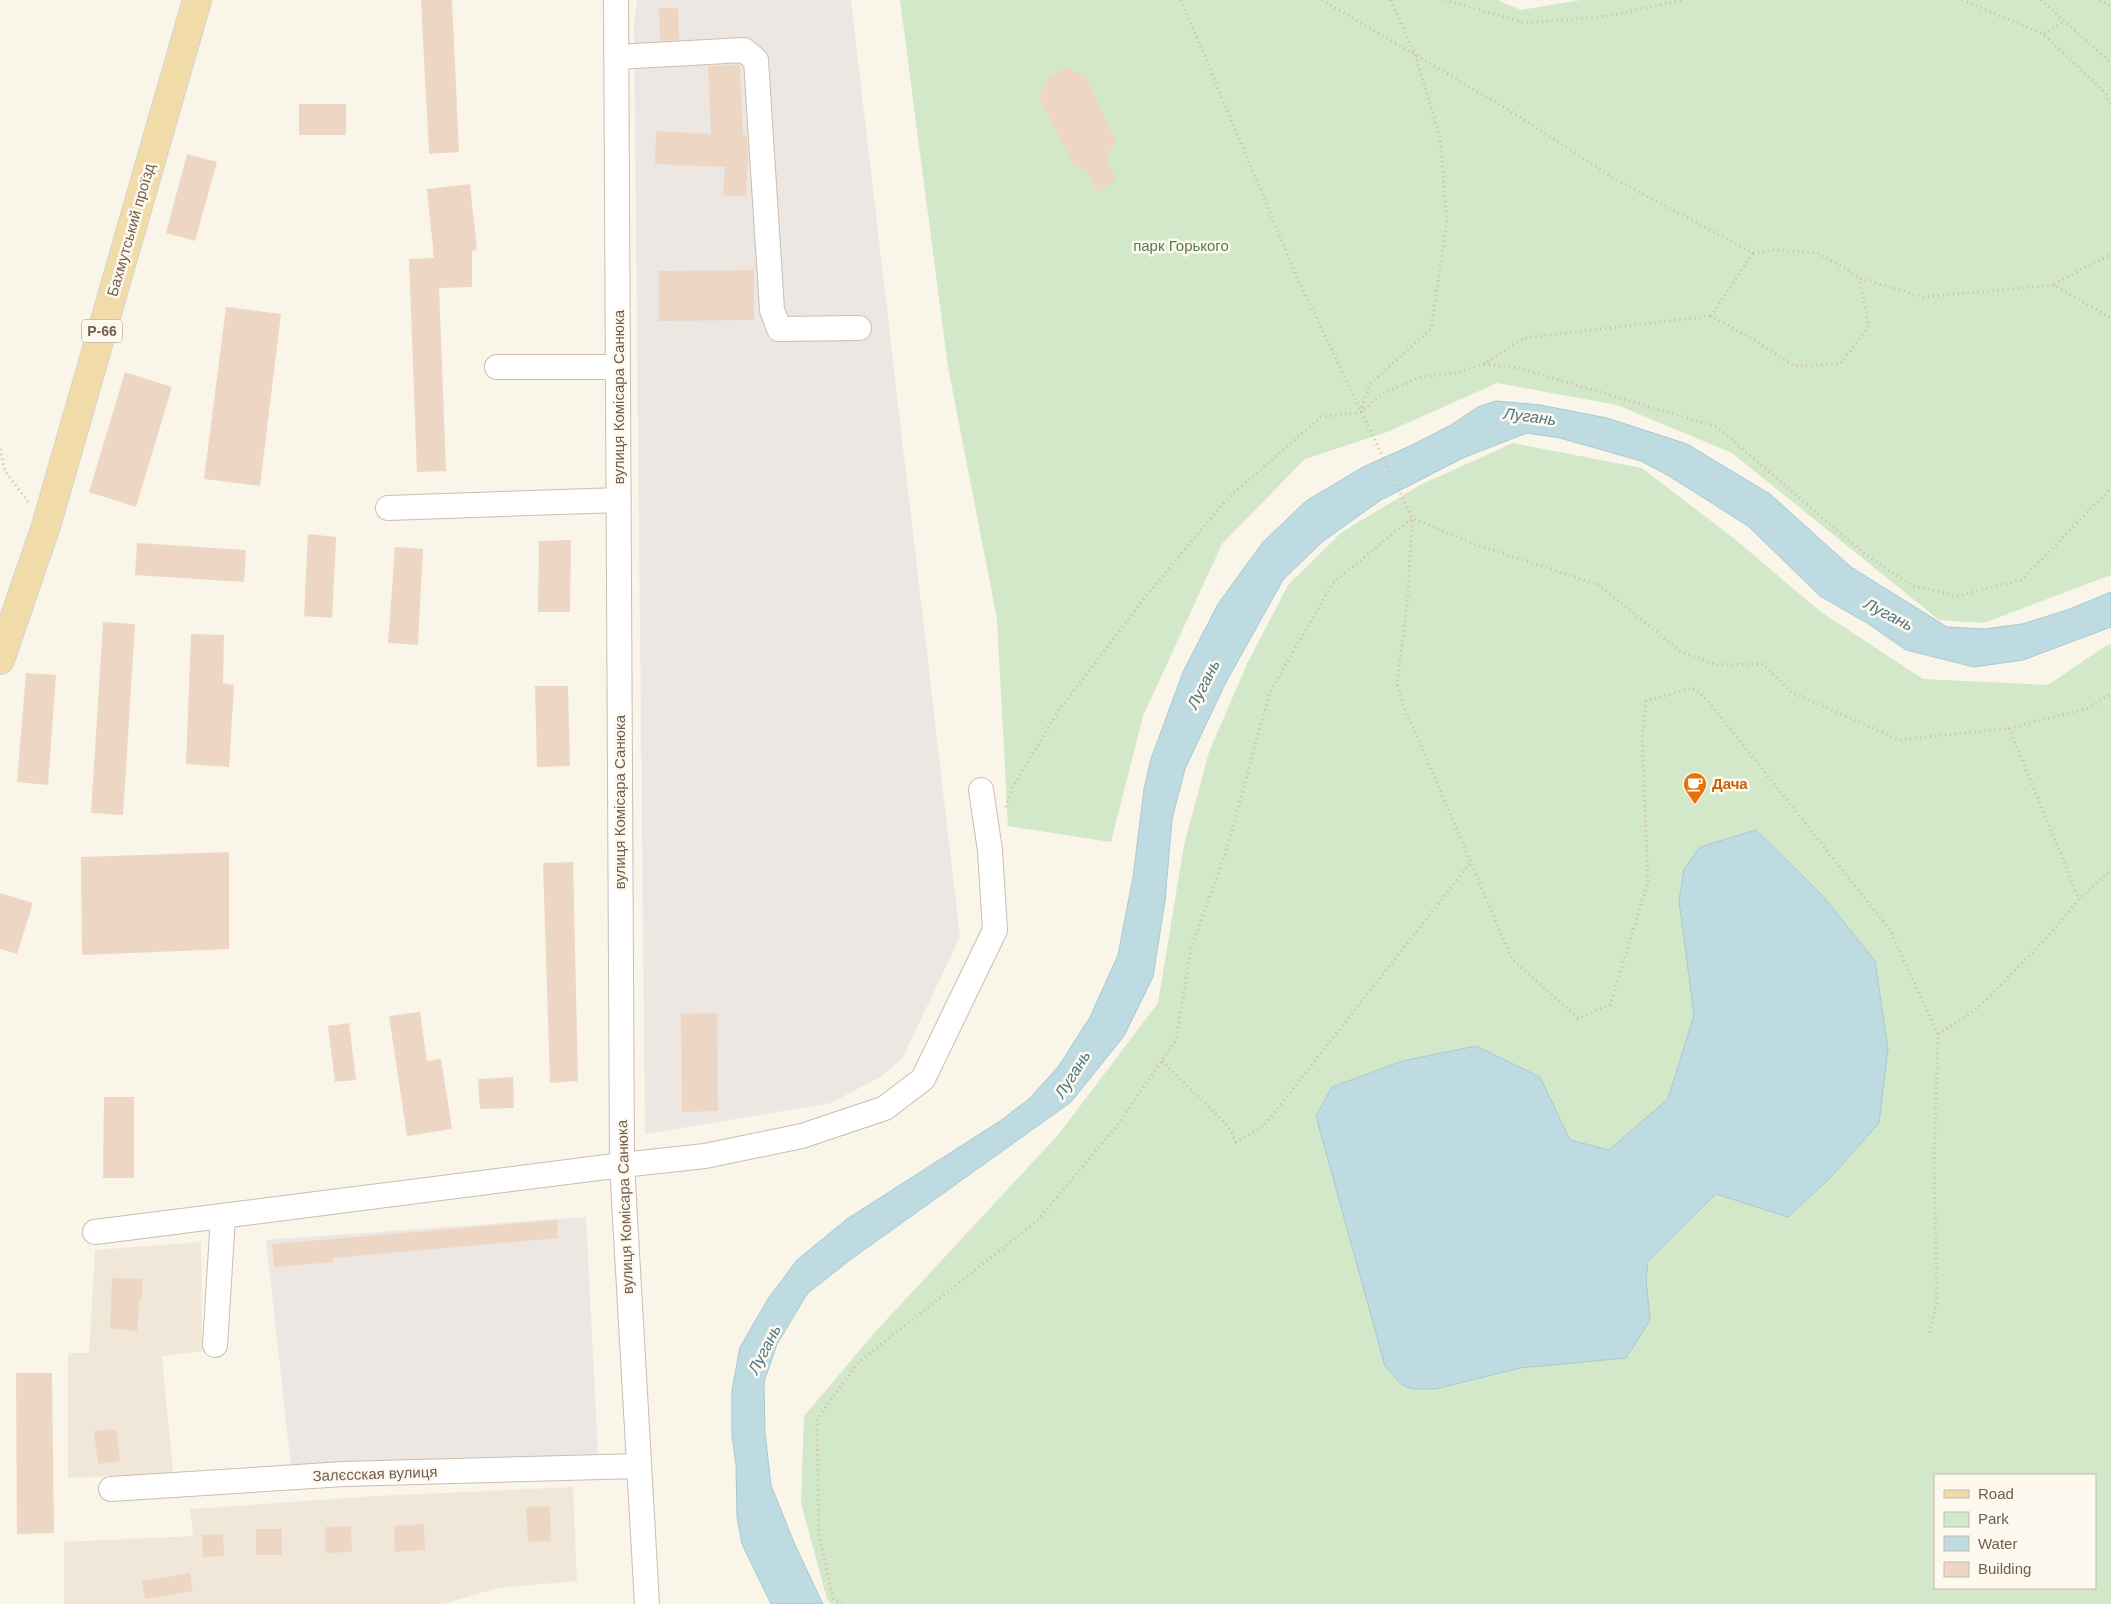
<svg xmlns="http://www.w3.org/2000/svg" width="2111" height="1604" font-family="Arial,sans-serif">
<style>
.residential{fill:#f1e7d8}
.industrial{fill:#ece7e2}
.green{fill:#d3e7c9;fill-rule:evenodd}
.water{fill:#bfdbe2;stroke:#a7c9d2}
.building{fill:#edd7c4}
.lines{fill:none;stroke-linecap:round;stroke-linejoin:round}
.minor-casing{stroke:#cbbdb0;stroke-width:26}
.major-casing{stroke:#d8d2ce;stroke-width:30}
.path{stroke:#d2baa7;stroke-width:3;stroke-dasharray:1 4;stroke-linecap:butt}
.minor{stroke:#fff;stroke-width:24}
.major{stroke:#f1dba9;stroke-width:28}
.labels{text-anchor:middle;stroke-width:5;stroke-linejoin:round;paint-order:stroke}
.shield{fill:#fdf9ef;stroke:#9c8c7f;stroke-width:1}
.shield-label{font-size:14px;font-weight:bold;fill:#725e4f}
.street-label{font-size:15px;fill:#725e4f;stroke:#fdf9ef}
.park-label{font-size:15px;fill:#567c4c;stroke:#fdf9ef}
.food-label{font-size:15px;font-weight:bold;fill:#c56008;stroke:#fdf9ef;text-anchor:start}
.water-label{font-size:16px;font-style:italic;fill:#4c7683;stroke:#fdf9ef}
</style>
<rect width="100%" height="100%" fill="#faf5e9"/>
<path class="residential" d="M 201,1242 L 202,1351 L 162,1356 L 173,1473 L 68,1478 L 68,1353 L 89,1353 L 95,1250 Z
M 573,1487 L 577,1581 L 498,1588 L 443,1604 L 64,1604 L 64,1542 L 193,1536 L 190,1509 L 376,1496 Z"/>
<path class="industrial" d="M 637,0 L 851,0 L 960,937 L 902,1059 L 880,1077 L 831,1103 L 645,1134 L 634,23 Z
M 586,1217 L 598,1454 L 291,1467 L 266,1240 Z"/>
<path class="green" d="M 900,0 L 1497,0 L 1521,10 L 1581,0 L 2111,0 L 2111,575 L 1984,623 L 1939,620 L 1732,453 L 1617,405 L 1497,383 L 1387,432 L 1305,459 L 1222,544 L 1143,716 L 1111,842 L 1008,826 L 997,619 L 948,367 Z
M 1513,443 L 1642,468 L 1737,541 L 1821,612 L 1923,679 L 2048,685 L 2104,647 L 2111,644 L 2111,1604 L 831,1604 L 827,1599 L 801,1503 L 804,1416 L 877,1330 L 1058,1135 L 1158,1003 L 1184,845 L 1209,752 L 1247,664 L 1288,585 L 1342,532 L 1420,485 ZM 1935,1475 L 2095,1475 L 2095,1588 L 1935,1588 Z"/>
<path class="water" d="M 1496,401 L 1540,405 L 1607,418 L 1687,444 L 1770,494 L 1851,567 L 1947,627 L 1984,629 L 2022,624 L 2067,610 L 2111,592 L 2111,627 L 2023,660 L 1974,667 L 1906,650 L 1867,623 L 1820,596 L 1748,526 L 1669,476 L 1641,461 L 1560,438 L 1527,433 L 1465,457 L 1381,500 L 1322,542 L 1283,580 L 1225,684 L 1185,769 L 1172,819 L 1165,901 L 1153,977 L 1124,1036 L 1071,1102 L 850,1260 L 807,1294 L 777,1344 L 764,1382 L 765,1433 L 771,1485 L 795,1545 L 823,1604 L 771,1604 L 742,1544 L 737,1517 L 736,1465 L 732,1436 L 732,1390 L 740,1347 L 768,1299 L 797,1260 L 847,1219 L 1000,1121 L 1029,1099 L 1058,1067 L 1090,1017 L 1118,955 L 1133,877 L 1144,789 L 1151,759 L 1183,672 L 1218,604 L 1263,542 L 1306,501 L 1363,467 L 1412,445 L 1451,425 L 1478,407 Z
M 1756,830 L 1822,895 L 1875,961 L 1888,1049 L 1879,1123 L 1830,1178 L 1788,1217 L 1716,1194 L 1648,1261 L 1646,1280 L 1650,1320 L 1626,1358 L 1520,1368 L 1435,1389 L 1414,1389 L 1402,1385 L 1385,1366 L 1316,1116 L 1332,1087 L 1402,1061 L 1476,1046 L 1540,1077 L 1570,1140 L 1609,1150 L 1668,1099 L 1694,1015 L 1679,901 L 1684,869 L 1700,847 Z"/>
<path class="building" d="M 421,0 L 452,0 L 459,152 L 429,154 Z
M 659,8 L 678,8 L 679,40 L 660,41 Z
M 740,65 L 743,135 L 747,136 L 748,155 L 746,197 L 723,195 L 725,167 L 655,164 L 656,131 L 711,134 L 708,66 Z
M 1065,68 L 1085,75 L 1115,139 L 1107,161 L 1117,180 L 1098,192 L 1086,170 L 1074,166 L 1039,98 L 1049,78 Z
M 299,104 L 346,104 L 346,135 L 299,135 Z
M 187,154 L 217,162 L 195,241 L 166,233 Z
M 470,184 L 477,250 L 472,251 L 472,287 L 439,288 L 446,471 L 417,472 L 409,259 L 434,258 L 427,189 Z
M 754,270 L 754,320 L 659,321 L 659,271 Z
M 226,307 L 281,314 L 260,486 L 204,479 Z
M 125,372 L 172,387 L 136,507 L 89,492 Z
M 308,534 L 336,537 L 332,618 L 304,616 Z
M 571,540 L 570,612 L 538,612 L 539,541 Z
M 137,543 L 246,550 L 244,582 L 135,575 Z
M 395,547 L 423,549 L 418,645 L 388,643 Z
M 103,622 L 135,624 L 123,815 L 91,813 Z
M 191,634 L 224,635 L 223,683 L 234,685 L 229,767 L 186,764 Z
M 26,673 L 56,675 L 48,785 L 17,782 Z
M 535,686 L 568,686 L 570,766 L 537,767 Z
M 229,852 L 229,949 L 82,955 L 81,857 Z
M 573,862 L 578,1081 L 550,1083 L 543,863 Z
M 0,893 L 33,903 L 17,954 L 0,949 Z
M 420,1012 L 427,1061 L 441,1059 L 452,1129 L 407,1136 L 389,1016 Z
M 717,1013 L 718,1111 L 682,1112 L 681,1014 Z
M 349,1023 L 356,1080 L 335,1082 L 328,1026 Z
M 513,1077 L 514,1108 L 480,1109 L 478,1079 Z
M 104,1097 L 134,1097 L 134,1178 L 103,1178 Z
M 557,1220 L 558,1238 L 333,1258 L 333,1262 L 274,1267 L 272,1244 Z
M 112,1278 L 142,1279 L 142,1298 L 140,1298 L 137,1331 L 110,1328 Z
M 16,1373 L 52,1373 L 54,1533 L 17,1534 Z
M 116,1429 L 120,1461 L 98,1464 L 94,1431 Z
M 550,1506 L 551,1541 L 528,1542 L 526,1507 Z
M 424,1524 L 425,1550 L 395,1552 L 394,1526 Z
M 351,1526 L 352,1552 L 325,1553 L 325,1527 Z
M 256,1529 L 282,1529 L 282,1555 L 256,1555 Z
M 223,1534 L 224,1556 L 203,1557 L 202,1535 Z
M 190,1573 L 193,1591 L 145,1599 L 142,1581 Z"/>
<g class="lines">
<g class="minor-casing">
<path id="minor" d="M 616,0 L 622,1165 L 647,1604
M 617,57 L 744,50 L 756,60 L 772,310 L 779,329 L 859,328
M 497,367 L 618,367
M 388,508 L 619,500
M 95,1232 L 622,1165 L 705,1156 L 802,1136 L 885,1108 L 923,1079 L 995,930 L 990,850 L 981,790
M 215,1345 L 223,1217
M 111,1489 L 344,1474 L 639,1466"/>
</g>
<g class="major-casing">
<path id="major" d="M 0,660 L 46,526 L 197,0"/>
</g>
<path class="path" d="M 1181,0 L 1297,277 L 1412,518 L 1408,596 L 1397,684 L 1405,712 L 1416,734 L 1512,959 L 1578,1018 L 1610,1005 L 1648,882 L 1642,738 L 1646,701 L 1693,688 L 1709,702 L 1890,930 L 1938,1034 L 1934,1164 L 1937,1302 L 1929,1334
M 1322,0 L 1507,109 L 1617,180 L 1753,253 L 1774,250 L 1817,253 L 1845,268 L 1859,278 L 1923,297 L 2054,285 L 2111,318
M 1445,0 L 1525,23 L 1608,16 L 1682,0
M 1962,0 L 2043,34 L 2106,93 L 2111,106
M 2041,0 L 2111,63
M 2100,0 L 2111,7
M 2044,34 L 2064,21
M 1753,253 L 1711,316 L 1746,335 L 1794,366 L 1840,364 L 1869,326 L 1859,278
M 2054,284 L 2111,254
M 1484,364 L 1519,368 L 1717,427 L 1866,555 L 1913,586 L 1957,596 L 2021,580 L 2111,488
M 1361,412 L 1369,385 L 1431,329 L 1447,222 L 1440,136 L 1415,55 L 1391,0
M 0,449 L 5,471 L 29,503
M 2009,728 L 2079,899
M 1006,807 L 1012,788 L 1059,710 L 1147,595 L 1227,499 L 1321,417 L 1361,412 L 1383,393 L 1421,377 L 1455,373 L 1484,364 L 1524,338 L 1711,316
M 1938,1034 L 1970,1014 L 1990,996 L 2052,932 L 2079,899 L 2111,870
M 1162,1061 L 1229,1127 L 1236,1142 L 1263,1127 L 1471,862
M 842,1604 L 833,1598 L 819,1535 L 817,1419 L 859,1362 L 1037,1221 L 1116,1127 L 1176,1040 L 1191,948 L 1226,852 L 1270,692 L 1333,583 L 1412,518 L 1474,544 L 1599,585 L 1680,651 L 1716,665 L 1763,664 L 1791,692 L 1900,740 L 2009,728 L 2089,708 L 2111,694"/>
<use href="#minor" class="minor"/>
<use href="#major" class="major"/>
</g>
<defs>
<g id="cafe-pin" transform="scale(1.25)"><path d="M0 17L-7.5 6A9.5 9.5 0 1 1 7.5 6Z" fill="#e8710a" stroke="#fdf9ef"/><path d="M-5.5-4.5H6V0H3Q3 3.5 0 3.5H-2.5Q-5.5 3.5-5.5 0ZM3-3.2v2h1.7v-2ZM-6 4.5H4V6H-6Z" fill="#fff"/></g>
</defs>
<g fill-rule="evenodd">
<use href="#cafe-pin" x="1695" y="784"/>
</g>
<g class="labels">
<rect class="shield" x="82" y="319.5" width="40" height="23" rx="4"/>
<g class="shield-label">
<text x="102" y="336">Р-66</text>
</g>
<g class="street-label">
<text transform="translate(131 230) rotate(-74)" y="5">Бахмутський проїзд</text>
<text transform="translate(619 397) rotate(-90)" y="5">вулиця Комісара Санюка</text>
<text transform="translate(620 802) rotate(-90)" y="5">вулиця Комісара Санюка</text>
<text transform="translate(625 1207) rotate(-92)" y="5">вулиця Комісара Санюка</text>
<text transform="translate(375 1474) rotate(-2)" y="5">Залєсская вулиця</text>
</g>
<g class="park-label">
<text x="1181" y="251">парк Горького</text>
</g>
<g class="food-label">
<text x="1712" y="789">Дача</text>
</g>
<g class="water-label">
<text transform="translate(1530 416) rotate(7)" y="6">Лугань</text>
<text transform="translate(1889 614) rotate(27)" y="6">Лугань</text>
<text transform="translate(1203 684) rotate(-63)" y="6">Лугань</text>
<text transform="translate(1072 1074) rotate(-58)" y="6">Лугань</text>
<text transform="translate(764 1349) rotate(-63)" y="6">Лугань</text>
</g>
</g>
<rect x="1934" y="1474" width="162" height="115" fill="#fdf9ef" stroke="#c5bbaf"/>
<rect x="1944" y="1490" width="25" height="8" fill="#f1dba9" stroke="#c5bbaf"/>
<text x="1978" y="1499" font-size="15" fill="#725e4f">Road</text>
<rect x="1944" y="1512" width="25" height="15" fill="#d3e7c9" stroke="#c5bbaf"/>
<text x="1978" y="1524" font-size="15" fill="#725e4f">Park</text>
<rect x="1944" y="1536" width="25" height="15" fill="#bfdbe2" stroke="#c5bbaf"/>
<text x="1978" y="1549" font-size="15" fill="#725e4f">Water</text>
<rect x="1944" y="1562" width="25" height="15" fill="#edd7c4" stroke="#c5bbaf"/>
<text x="1978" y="1574" font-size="15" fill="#725e4f">Building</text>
</svg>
